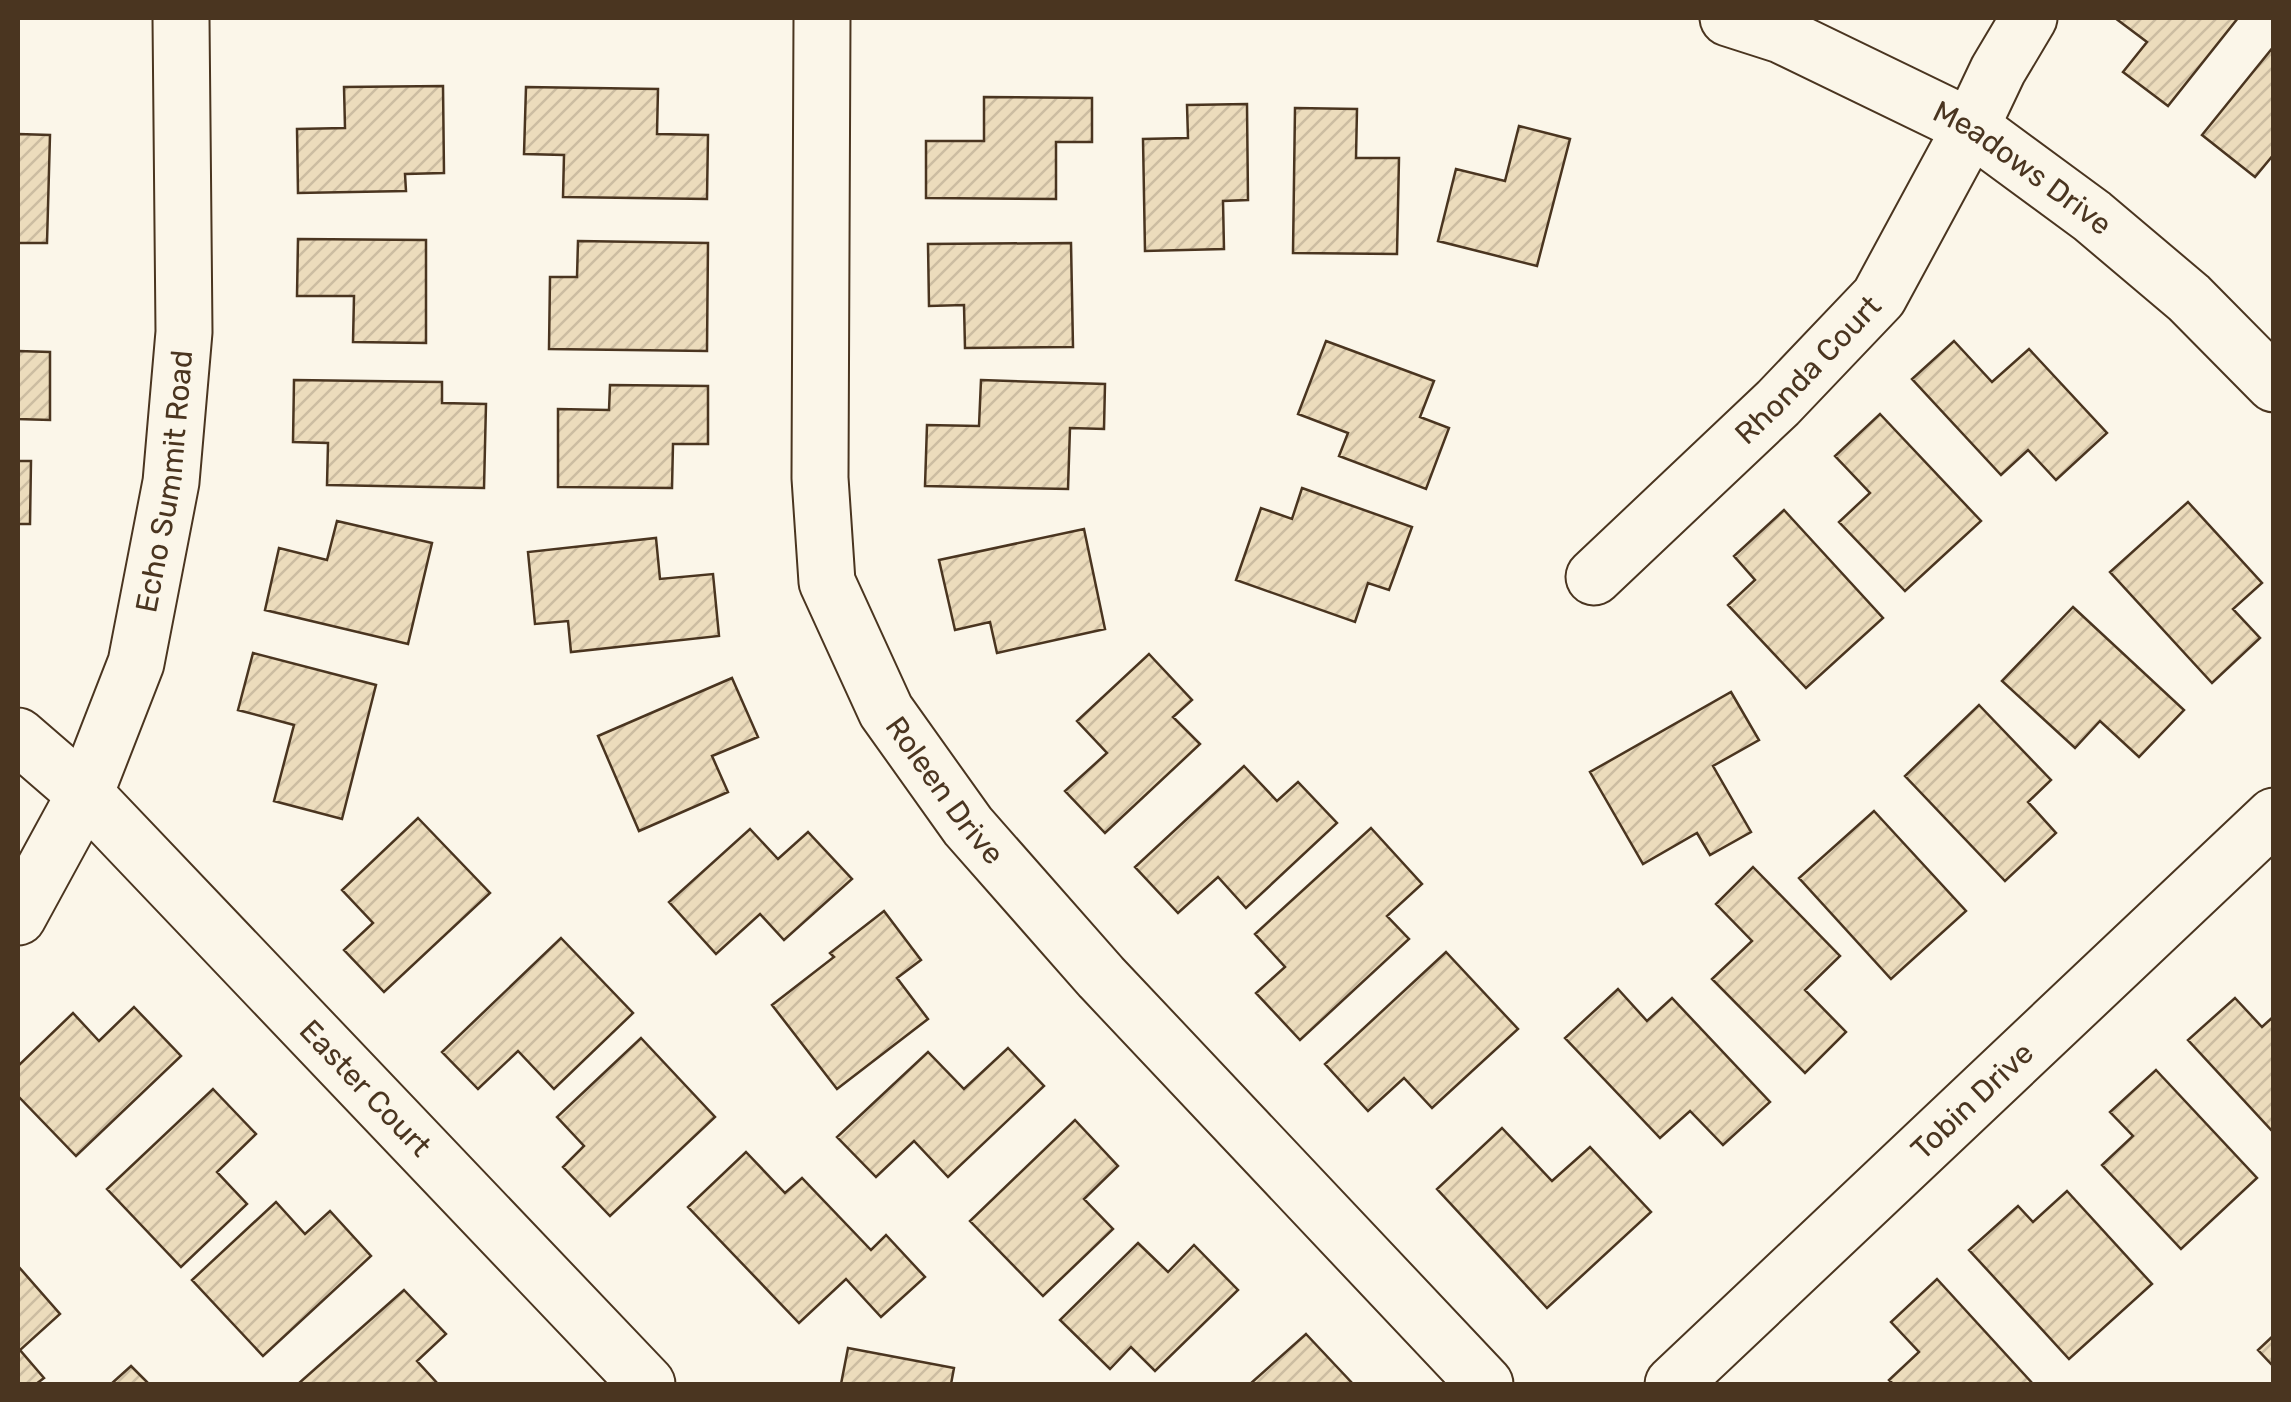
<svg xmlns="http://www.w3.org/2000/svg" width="2291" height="1402" font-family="Rubik,sans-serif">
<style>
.building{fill:url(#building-hatch);stroke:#4a3520;stroke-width:2.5}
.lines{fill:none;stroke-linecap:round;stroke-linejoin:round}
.minor-casing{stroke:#4a3520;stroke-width:59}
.minor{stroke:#fbf6e9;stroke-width:55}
.labels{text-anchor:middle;stroke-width:8;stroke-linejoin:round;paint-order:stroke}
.street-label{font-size:30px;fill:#4a3520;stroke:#fbf6e9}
</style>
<defs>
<pattern id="building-hatch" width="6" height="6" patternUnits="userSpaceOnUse" patternTransform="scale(2.5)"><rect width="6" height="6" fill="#ecdcbc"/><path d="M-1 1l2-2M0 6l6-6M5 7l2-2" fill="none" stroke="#ccbda1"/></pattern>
</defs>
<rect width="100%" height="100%" fill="#fbf6e9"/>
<path class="building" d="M 2115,18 L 2238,18 L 2168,106 L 2123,72 L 2147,42 Z
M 2274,46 L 2274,154 L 2255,177 L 2202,135 Z
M 443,86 L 444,173 L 405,174 L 406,191 L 298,193 L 297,129 L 345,128 L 344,87 Z
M 526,87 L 658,89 L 657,134 L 708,135 L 707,199 L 563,197 L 564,155 L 524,154 Z
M 984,97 L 1092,98 L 1092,142 L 1056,142 L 1056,199 L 926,198 L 926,141 L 984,141 Z
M 1247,104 L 1248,200 L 1223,201 L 1224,249 L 1145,251 L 1143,139 L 1188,138 L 1187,105 Z
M 1295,108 L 1357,109 L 1356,158 L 1399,158 L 1397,254 L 1293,253 Z
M 1519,126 L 1570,139 L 1537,266 L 1438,241 L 1456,169 L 1505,181 Z
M 18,134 L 50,135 L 47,243 L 18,243 Z
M 298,239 L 426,240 L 426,343 L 353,342 L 354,296 L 297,296 Z
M 578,241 L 708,243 L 707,351 L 549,349 L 550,277 L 577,277 Z
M 1071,243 L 1073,347 L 965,348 L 964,305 L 929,306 L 928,244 Z
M 1326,341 L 1434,381 L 1420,417 L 1449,428 L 1426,489 L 1339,456 L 1348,433 L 1298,414 Z
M 1954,341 L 1992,382 L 2029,349 L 2107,433 L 2056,480 L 2028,450 L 2001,475 L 1912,379 Z
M 18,351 L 50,352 L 50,420 L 18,419 Z
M 294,380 L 442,382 L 442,403 L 486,404 L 484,488 L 327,485 L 328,443 L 293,442 Z
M 981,380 L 1105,384 L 1104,429 L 1070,428 L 1068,489 L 925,486 L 927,425 L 979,426 Z
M 610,385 L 708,386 L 708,444 L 673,444 L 672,488 L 558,487 L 558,409 L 609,410 Z
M 1880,414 L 1981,521 L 1905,591 L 1839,522 L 1870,493 L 1835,456 Z
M 18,461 L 31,461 L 30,524 L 18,524 Z
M 1302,488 L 1412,527 L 1389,590 L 1368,583 L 1355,622 L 1236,580 L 1261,508 L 1292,519 Z
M 2188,502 L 2262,583 L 2233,609 L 2260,638 L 2212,683 L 2110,572 Z
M 1784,510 L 1883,618 L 1806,688 L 1728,605 L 1755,580 L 1734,556 Z
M 337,521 L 432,543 L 408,644 L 265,610 L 279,548 L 327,560 Z
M 1084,529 L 1105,629 L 997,653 L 990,622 L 955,630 L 939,560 Z
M 656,538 L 660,579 L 713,574 L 719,636 L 571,652 L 568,621 L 535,624 L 528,552 Z
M 2073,607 L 2184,710 L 2139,757 L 2100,721 L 2075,748 L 2002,681 Z
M 253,653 L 376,685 L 342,819 L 274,801 L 294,725 L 238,710 Z
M 1149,654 L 1192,700 L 1173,717 L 1200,744 L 1105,833 L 1065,791 L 1107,753 L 1077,721 Z
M 732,678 L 758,737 L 712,756 L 728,792 L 639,831 L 598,736 Z
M 1731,692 L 1759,740 L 1713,766 L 1751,832 L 1710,855 L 1697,833 L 1643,864 L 1590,772 Z
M 1979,705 L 2051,780 L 2028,802 L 2056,833 L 2005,881 L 1905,776 Z
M 1244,766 L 1277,801 L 1298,782 L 1337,823 L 1246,908 L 1218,877 L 1178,913 L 1135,867 Z
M 1874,811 L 1966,911 L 1891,979 L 1799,878 Z
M 418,818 L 490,893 L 384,992 L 344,950 L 373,923 L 342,890 Z
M 1371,828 L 1422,884 L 1387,916 L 1409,939 L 1300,1040 L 1256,993 L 1285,967 L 1255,934 Z
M 750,829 L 778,859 L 808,832 L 852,879 L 784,940 L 760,914 L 716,954 L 669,902 Z
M 1753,867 L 1840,956 L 1805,990 L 1846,1032 L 1805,1073 L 1712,979 L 1752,941 L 1716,904 Z
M 884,911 L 921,960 L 897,978 L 928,1019 L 837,1089 L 772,1005 L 834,957 L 830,953 Z
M 561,938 L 633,1013 L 554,1089 L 518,1051 L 478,1089 L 442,1052 Z
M 1446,952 L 1518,1029 L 1432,1108 L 1404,1078 L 1368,1111 L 1325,1064 Z
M 1618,989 L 1647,1021 L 1672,998 L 1770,1102 L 1723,1145 L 1690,1111 L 1660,1138 L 1565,1038 Z
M 2235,998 L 2262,1027 L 2274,1016 L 2274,1133 L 2188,1040 Z
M 134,1007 L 181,1056 L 76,1156 L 18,1096 L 18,1066 L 73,1013 L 99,1041 Z
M 641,1038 L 715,1117 L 610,1216 L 563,1167 L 584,1146 L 557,1117 Z
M 1008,1048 L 1044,1086 L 948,1177 L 914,1141 L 876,1177 L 837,1137 L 928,1052 L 964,1089 Z
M 2156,1070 L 2257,1178 L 2181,1249 L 2102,1165 L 2133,1136 L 2110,1112 Z
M 213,1089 L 256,1134 L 217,1172 L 247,1204 L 181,1267 L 107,1189 Z
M 1075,1120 L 1118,1166 L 1084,1199 L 1113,1229 L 1043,1296 L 970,1221 Z
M 1502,1128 L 1552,1181 L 1590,1147 L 1651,1212 L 1547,1308 L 1437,1189 Z
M 746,1152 L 785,1193 L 802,1178 L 871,1250 L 886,1235 L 925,1277 L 881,1317 L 846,1279 L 799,1323 L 688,1207 Z
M 2067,1191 L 2152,1284 L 2069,1359 L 1969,1250 L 2018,1206 L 2033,1222 Z
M 276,1202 L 305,1234 L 330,1211 L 371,1256 L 263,1356 L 192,1280 Z
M 1138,1243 L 1168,1272 L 1194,1245 L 1238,1290 L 1155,1371 L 1131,1347 L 1110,1369 L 1060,1320 Z
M 18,1266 L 60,1314 L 20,1350 L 44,1378 L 36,1384 L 18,1384 Z
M 1937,1279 L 2033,1384 L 1893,1384 L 1889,1380 L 1919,1352 L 1891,1322 Z
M 404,1290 L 446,1334 L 417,1361 L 438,1384 L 298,1384 Z
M 1306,1334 L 1353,1384 L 1250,1384 Z
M 2274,1335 L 2274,1367 L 2258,1350 Z
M 848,1348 L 954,1368 L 951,1384 L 841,1384 Z
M 131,1366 L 149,1384 L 111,1384 Z"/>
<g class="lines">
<g class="minor-casing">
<g id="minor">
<path id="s1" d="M 822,18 L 820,478 L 827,582 L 886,711 L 968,826 L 1101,977 L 1485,1384"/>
<path id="s2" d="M 1728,18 L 1781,35 L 1971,127 L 2092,216 L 2189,298 L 2274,384"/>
<path id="s3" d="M 1594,577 L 1778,403 L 1879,297 L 1971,127 L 1998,70 L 2029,18"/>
<path id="s4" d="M 18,736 L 85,794 L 647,1384"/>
<path id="s5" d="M 18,917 L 85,794 L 136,663 L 171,482 L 184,332 L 181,18"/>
<path id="s6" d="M 1673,1384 L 2274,816"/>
</g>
</g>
<use href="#minor" class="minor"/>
</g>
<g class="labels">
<g class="street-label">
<text dy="10" stroke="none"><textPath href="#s2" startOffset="332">Meadows Drive</textPath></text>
<text dy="10" stroke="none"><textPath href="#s3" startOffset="298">Rhonda Court</textPath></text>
<text dy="10" stroke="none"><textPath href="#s5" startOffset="465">Echo Summit Road</textPath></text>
<text dy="10" stroke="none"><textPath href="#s1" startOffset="805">Roleen Drive</textPath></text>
<text dy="10" stroke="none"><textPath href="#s4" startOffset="495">Easter Court</textPath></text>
<text dy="10" stroke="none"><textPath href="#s6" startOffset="412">Tobin Drive</textPath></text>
</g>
</g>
<rect width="2291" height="1402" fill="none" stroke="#4a3520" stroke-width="40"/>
</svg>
